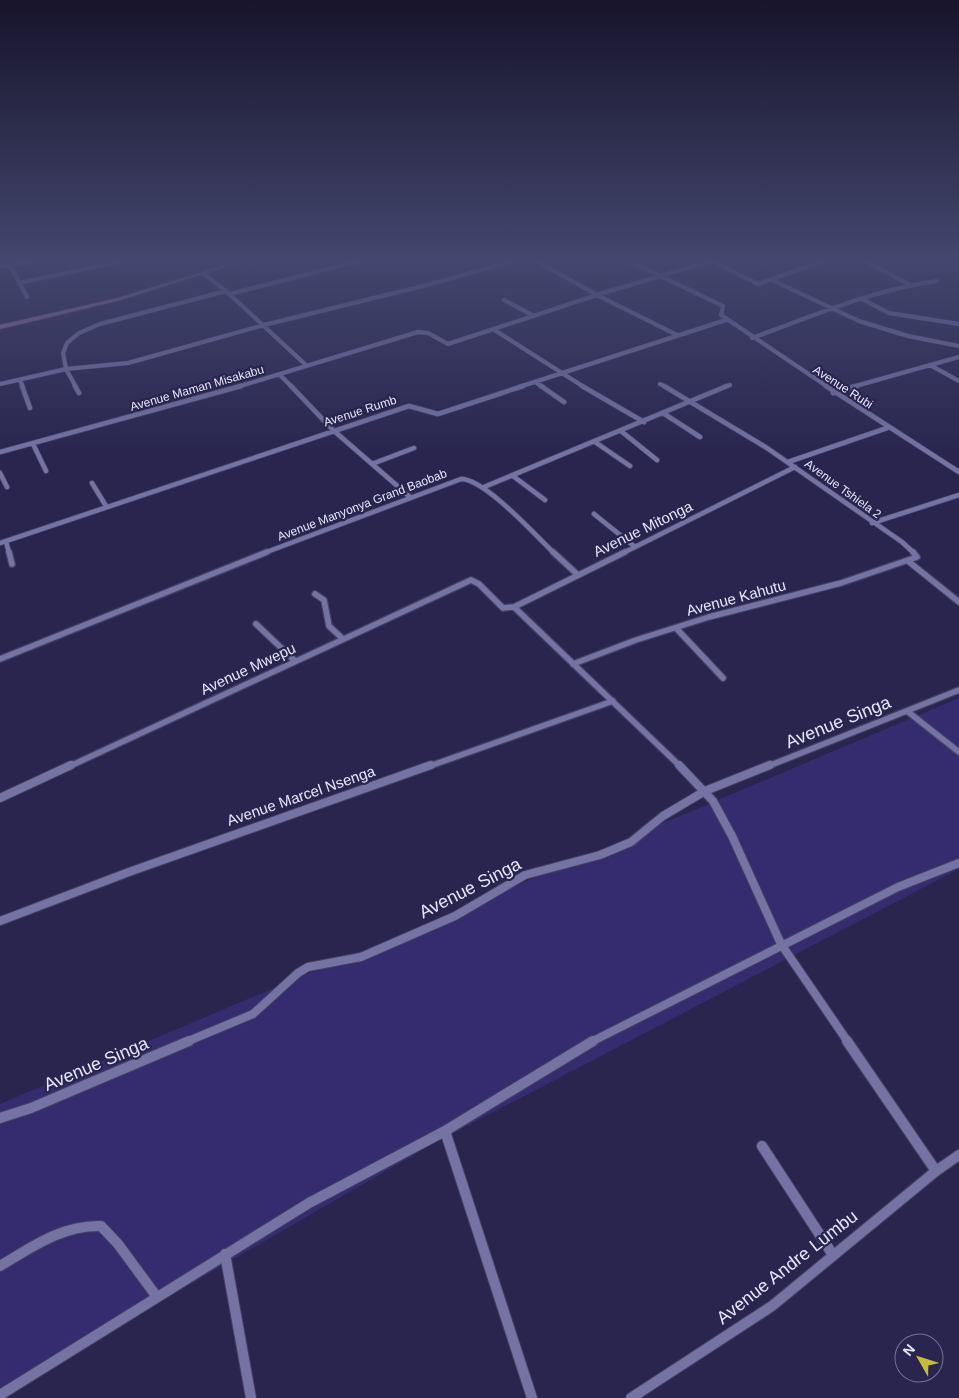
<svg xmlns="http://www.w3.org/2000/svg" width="959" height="1398" font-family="Arial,sans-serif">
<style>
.green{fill:#352c70}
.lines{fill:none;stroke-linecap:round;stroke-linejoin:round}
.minor-far4-casing{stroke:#454063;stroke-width:5}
.minor-far3-casing{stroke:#454063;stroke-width:6}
.minor-far2-casing{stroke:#454063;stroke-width:8}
.minor-far1-casing{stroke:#454063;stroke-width:10}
.minor-casing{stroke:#454063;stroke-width:12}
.secondary-casing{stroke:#454063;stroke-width:2}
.minor-far4{stroke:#7473a4;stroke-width:4}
.minor-far3{stroke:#7473a4;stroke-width:4.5}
.minor-far2{stroke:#7473a4;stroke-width:5.5}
.minor-far1{stroke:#7473a4;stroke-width:8}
.minor{stroke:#7473a4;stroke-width:10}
.secondary{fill:#9573aa;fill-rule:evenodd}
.labels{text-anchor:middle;stroke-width:4.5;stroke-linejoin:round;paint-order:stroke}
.far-street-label{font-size:12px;fill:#e5e6fc;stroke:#29254f}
.street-label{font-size:15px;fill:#e5e6fc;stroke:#29254f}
.near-street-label{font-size:18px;fill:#e5e6fc;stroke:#29254f}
</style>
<rect width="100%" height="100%" fill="#29254f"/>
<path class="green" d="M 959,698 L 959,869 L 436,1142 L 0,1394 L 0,1104 Z"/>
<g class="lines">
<g class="minor-far4-casing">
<path id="minor-far4" d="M 533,259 L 597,295 L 677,335
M 625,259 L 723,306 L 721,315 L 828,387
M 708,259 L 758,284 L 829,259
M 860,259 L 909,284
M 10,265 L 27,297
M 0,266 L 44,259
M 204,274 L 226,291 L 307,366
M 772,280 L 859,321 L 908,336 L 959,346
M 19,283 L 131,259
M 230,294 L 366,259
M 862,299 L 889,313 L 959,324
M 504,300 L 534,316
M 493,329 L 584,387
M 752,338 C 813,316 872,290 937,281
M 930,365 L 959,381
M 280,375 L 292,387
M 20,380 L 23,387
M 535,382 L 543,387
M 0,384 L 66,369 L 128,363 L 264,325 L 423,286 L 521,259
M 660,384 L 666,387
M 76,387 L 66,369 L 63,353 L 67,343 L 79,333 L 100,324 L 226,291
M 237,387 L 418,332 L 428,333 L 448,344 L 603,293 L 711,261
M 519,387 L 726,320
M 724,387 L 730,385
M 852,387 L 959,357"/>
</g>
<g class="minor-far3-casing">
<path id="minor-far3" d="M 22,386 L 30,408
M 75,386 L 79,393
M 291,386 L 333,430 L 410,497
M 541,386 L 564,402
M 582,386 L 644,422
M 664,386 L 767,448 L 902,542 L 914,553
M 826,386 L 959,472
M 833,393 L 857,386
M 663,413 L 700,437
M 621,431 L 657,460
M 595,442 L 630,466
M 33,444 L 46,471
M 0,452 L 241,386
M 788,462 L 887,428
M 372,464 L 414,448
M 0,473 L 7,487
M 513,476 L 545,500
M 92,483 L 106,506
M 484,487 L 727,386
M 594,514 L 635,547
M 872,523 L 959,495
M 6,541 L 9,553
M 0,543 L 409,406 L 438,414 L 523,386
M 264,553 L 461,479 C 485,479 535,535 554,553
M 623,553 L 795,467"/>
</g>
<g class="minor-far2-casing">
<path id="minor-far2" d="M 9,552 L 12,564
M 553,552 L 578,575
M 908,561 L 959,602
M 315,594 L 324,600 L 329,626 L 343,639
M 514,607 L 681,767
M 256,624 L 295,661
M 676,628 L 723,678
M 0,659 L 267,552
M 573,664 L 636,640 L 709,617 L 841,583 L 917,557 L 913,552
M 907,711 L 959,752
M 68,767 L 471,580 L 479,584 L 503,608 L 514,607 L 625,552
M 427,767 L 613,701
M 766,767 L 959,690"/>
</g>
<g class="minor-far1-casing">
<path id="minor-far1" d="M 679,765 L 713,801 L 732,836 L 781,944 L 848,1042
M 0,798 L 71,765
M 0,921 L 129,872 L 431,765
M 186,1042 L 253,1014 L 298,973 L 308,967 L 361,957 L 455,916 L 525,875 L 600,855 L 631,842 L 663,816 L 705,791 L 770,765
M 591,1042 L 898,887 L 959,863"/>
</g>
<g class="minor-casing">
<path id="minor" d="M 847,1041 L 936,1171
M 0,1118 L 31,1108 L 189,1041
M 445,1131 L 532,1398
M 762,1146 L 833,1255
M 225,1254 L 251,1398
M 0,1266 C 32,1247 62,1225 101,1226 L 118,1244 L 157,1297
M 0,1395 L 309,1203 L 445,1131 L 593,1041
M 631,1398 L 772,1306 L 936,1171 L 959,1155"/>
</g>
<g class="secondary-casing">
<path id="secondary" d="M 245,259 L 250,259 L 121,300 L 0,329 L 0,325 L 118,298 Z"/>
</g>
<use href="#minor-far4" class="minor-far4"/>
<use href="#minor-far3" class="minor-far3"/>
<use href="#minor-far2" class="minor-far2"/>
<use href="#minor-far1" class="minor-far1"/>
<use href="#minor" class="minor"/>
<use href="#secondary" class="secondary"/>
</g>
<linearGradient id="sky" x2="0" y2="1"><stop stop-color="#17142b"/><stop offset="0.57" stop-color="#43466e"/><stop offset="1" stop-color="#43466e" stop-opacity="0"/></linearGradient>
<rect width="959" height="454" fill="url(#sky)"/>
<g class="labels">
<g class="far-street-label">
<text transform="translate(843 387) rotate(33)" y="4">Avenue Rubi</text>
<text transform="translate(197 388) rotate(-16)" y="4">Avenue Maman Misakabu</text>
<text transform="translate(360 411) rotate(-18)" y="4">Avenue Rumb</text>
<text transform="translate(843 489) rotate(36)" y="4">Avenue Tshiela 2</text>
<text transform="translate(362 505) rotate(-21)" y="4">Avenue Manyonya Grand Baobab</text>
</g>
<g class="street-label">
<text transform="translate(643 529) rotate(-26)" y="5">Avenue Mitonga</text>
<text transform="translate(736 598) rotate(-15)" y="5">Avenue Kahutu</text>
<text transform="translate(248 669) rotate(-25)" y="5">Avenue Mwepu</text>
<text transform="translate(301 796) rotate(-19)" y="5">Avenue Marcel Nsenga</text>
</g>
<g class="near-street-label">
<text transform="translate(838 722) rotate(-22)" y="6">Avenue Singa</text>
<text transform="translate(470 888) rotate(-27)" y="6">Avenue Singa</text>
<text transform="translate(96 1064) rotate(-23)" y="6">Avenue Singa</text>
<text transform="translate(787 1267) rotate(-38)" y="6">Avenue Andre Lumbu</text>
</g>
</g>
<g transform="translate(919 1358) rotate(309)"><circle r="24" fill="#29254f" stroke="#747294"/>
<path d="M0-4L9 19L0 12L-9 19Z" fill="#c6bc3c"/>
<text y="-8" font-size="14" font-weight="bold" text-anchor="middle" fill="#e5e6fc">N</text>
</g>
</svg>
